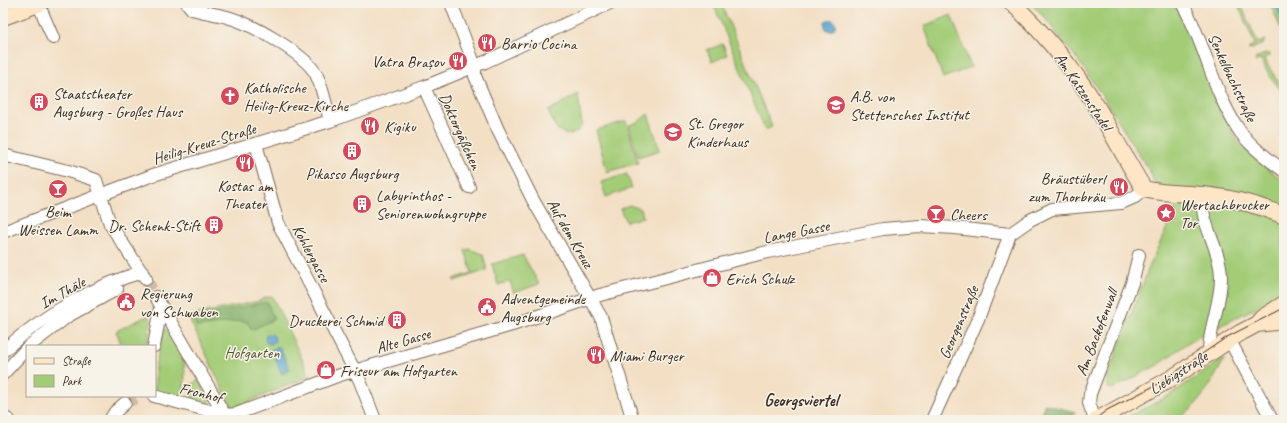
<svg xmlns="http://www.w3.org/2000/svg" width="1287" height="423" font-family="Caveat,sans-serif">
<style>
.green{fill:#a3cc77;stroke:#6f7b4a}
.forest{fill:#82b068;stroke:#5e6d43}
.water{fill:#53a2cd;stroke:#476676}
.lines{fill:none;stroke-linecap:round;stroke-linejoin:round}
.stream{stroke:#53a2cd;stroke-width:3}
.street-tunnel{stroke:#cebba3;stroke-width:12;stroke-dasharray:12 6;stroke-linecap:butt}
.street-casing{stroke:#7b6958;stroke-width:14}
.secondary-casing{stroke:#7b6958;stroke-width:18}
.street{stroke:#fff;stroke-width:12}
.secondary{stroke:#fee5c5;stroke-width:16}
.tram{stroke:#3b2a1e;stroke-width:1}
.labels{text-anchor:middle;stroke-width:3;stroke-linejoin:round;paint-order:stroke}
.poi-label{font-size:16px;fill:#3b2a1e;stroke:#f7f3e8;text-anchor:start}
.street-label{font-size:16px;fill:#3b2a1e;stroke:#f7f3e8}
.park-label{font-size:16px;fill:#555234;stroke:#f7f3e8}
.neighbourhood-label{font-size:17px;font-weight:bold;fill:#3b2a1e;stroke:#f7f3e8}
</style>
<rect width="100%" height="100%" fill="#f7f3e8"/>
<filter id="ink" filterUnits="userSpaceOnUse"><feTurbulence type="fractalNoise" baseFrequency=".025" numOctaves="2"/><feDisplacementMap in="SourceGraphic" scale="8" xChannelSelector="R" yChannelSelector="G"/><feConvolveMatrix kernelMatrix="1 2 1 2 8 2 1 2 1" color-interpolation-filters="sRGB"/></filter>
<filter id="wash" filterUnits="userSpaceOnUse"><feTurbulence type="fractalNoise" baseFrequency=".012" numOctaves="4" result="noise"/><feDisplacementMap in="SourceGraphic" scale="16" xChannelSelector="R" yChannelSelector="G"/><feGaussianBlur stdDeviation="0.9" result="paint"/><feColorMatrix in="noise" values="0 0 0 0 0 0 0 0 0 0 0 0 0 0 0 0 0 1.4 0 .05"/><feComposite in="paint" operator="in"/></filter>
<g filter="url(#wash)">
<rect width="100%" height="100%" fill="#f3dfc4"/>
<path class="green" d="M 713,3 L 721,3 L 772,127 L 765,130 Z
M 1029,3 L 1173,3 L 1187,26 L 1224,118 L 1241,145 L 1259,162 L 1284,181 L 1284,296 L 1259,306 L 1189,342 L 1156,366 L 1114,388 L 1111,389 L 1106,386 L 1107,377 L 1152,260 L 1176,208 L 1161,197 L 1150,172 L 1107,103 L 1077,59 L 1040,12 Z
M 1237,3 L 1240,3 L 1258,43 L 1265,40 L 1263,44 L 1252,49 L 1248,48 L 1255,44 Z
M 1270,3 L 1284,3 L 1284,36 Z
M 951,15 L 971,67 L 943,78 L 924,26 Z
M 723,44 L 727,55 L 712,62 L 707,50 Z
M 1267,53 L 1271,55 L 1264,58 C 1268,67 1284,89 1284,95 L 1267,72 L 1261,59 L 1255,62 L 1256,58 Z
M 578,94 L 582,125 L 577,132 L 566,135 L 556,128 L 548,111 Z
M 648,114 L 660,150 L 638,157 L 629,125 L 638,122 Z
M 626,121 L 638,163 L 607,172 L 596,130 Z
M 627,174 L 632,188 L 606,197 L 601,182 Z
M 629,205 L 641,209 L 643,217 L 626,222 L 620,209 Z
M 469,249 L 483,254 L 487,270 L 454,281 L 453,279 L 472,273 L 465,250 Z
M 523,255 L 539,284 L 514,293 L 510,281 L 498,285 L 492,264 Z
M 272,296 L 310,376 L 232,409 L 188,316 L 259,301 L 264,298 Z
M 149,315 L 151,322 L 147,346 L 122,346 L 116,331 Z
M 164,329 C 171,330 181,345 182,352 C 185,361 187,394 180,398 L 155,392 L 155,367 Z
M 1223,359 L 1224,360 C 1213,380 1195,416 1170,420 C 1154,422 1137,420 1121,420 L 1168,396 Z
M 198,380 L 210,399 L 207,405 L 192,400 L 192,384 Z
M 195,416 L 212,420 L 186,420 Z"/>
<path class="forest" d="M 267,302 L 274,319 L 252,330 L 247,322 L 240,321 L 197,327 L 192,318 Z
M 1044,404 L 1075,412 L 1071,420 L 1042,420 Z"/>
<path class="water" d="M824.5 25a5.5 5.5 0 1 1 11 0a5.5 5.5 0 1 1-11 0Z
M265 339a5 5 0 1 1 10 0a5 5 0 1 1-10 0Z
M 279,346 L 290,370 L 282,374 L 271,350 Z"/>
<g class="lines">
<path class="stream" d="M 1276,3 L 1284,23"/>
</g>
</g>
<g filter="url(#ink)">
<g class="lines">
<path class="street-tunnel" d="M 146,279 L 156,297
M 125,403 L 140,396"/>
<g class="street-casing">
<path id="street" d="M 38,3 L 53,38
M 187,3 L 192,9 C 203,12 216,14 227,17 C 250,23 304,53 316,74 C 323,88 326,106 330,121
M 451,3 L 475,66 L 475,76 L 498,130 L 533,200 L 601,317 L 633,420
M 1182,3 C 1205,42 1212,89 1237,127 C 1248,145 1267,158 1284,171
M 424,87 L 469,187
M 256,144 L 278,223 L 360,381 L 375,420
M 3,155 L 68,171 L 96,180 L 110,224 L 146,279
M 1202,195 C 1200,224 1221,249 1221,278 C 1221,303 1209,328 1209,352
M 3,232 L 153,175 L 330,121 L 424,87 L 485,62 L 610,3
M 1010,234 L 1030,220 L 1052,209 L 1121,203 L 1135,197 L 1144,189
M 1229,339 L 1272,420
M 29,346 L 68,316 L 117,289
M 154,346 L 161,308
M 3,351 C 41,317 93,286 142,272
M 3,374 L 27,348
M 154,396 L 225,415 L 156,297
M 225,415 L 236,414 L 340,375 L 512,325 L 600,295 L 763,253 L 883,229 L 920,226 L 955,228 L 1010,234
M 3,417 L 9,420
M 110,420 L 115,412 L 125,403
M 932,420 L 978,319 L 1010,234
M 1095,420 L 1089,403 L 1090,394 L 1132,283 L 1139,255"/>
</g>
<g class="secondary-casing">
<path id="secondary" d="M 1012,3 C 1045,34 1073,68 1097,107 C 1113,134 1127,162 1144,189 C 1164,194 1183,193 1203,195 C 1232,198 1257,204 1284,216
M 3,17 L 41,3
M 1257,324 L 1262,318 L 1284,304
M 1097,420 L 1172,378 L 1240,333 L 1257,324 L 1284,321"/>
</g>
<use href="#street" class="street"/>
<use href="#secondary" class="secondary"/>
<path class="tram" d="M 1094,420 L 1107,410 L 1158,384 L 1227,337 L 1284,308"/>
</g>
</g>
<defs>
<g id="restaurant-disc" transform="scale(1)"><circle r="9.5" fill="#d1495b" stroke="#f7f3e8"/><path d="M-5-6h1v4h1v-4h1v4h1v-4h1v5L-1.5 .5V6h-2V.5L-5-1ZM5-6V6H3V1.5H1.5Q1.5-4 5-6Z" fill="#fff"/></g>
<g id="church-disc" transform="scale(1)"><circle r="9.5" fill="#d1495b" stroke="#f7f3e8"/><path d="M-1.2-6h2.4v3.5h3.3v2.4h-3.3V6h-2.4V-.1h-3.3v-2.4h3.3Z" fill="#fff"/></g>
<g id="building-disc" transform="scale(1)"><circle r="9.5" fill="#d1495b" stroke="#f7f3e8"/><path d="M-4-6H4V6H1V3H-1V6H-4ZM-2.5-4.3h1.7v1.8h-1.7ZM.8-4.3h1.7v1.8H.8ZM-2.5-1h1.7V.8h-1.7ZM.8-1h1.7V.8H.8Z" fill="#fff"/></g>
<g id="school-disc" transform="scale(1)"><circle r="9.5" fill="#d1495b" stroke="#f7f3e8"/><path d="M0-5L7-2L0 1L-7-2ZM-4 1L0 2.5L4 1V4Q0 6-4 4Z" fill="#fff"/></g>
<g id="bar-disc" transform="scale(1)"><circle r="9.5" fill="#d1495b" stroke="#f7f3e8"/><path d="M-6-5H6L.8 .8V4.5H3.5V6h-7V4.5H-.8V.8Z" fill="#fff"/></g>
<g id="sight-disc" transform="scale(1)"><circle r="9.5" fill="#d1495b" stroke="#f7f3e8"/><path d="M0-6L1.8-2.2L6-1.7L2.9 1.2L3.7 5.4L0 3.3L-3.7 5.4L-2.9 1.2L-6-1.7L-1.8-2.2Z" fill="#fff"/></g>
<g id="shop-disc" transform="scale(1)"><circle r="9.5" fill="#d1495b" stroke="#f7f3e8"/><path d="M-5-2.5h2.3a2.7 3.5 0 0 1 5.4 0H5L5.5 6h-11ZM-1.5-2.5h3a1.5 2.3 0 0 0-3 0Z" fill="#fff"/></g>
<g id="civic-disc" transform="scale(1)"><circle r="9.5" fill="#d1495b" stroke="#f7f3e8"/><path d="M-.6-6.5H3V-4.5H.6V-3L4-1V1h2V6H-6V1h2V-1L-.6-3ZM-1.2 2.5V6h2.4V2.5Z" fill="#fff"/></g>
</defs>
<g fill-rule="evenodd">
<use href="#restaurant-disc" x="487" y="43"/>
<use href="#restaurant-disc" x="458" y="61"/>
<use href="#church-disc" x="230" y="96"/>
<use href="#building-disc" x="39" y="102"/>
<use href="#school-disc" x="836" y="105"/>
<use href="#restaurant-disc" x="370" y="126"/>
<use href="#school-disc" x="673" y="132"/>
<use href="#building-disc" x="352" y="151"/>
<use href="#restaurant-disc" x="245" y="163"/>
<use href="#restaurant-disc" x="1119" y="187"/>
<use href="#bar-disc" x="58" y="189"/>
<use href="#building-disc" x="362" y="204"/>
<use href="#sight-disc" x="1166" y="213"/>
<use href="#bar-disc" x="936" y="214"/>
<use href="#building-disc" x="214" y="225"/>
<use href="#shop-disc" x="712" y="278"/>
<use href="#civic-disc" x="126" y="302"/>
<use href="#civic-disc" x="487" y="307"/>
<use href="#building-disc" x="397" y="320"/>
<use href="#restaurant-disc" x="596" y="355"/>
<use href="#shop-disc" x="326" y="370"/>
</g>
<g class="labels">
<g class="poi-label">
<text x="501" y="49">Barrio Cocina</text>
<text x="444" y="67" text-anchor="end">Vatra Brașov</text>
<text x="244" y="93">Katholische<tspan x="244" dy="18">Heilig-Kreuz-Kirche</tspan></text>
<text x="53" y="99">Staatstheater<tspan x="53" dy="18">Augsburg - Großes Haus</tspan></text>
<text x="850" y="102">A.B. von<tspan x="850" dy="18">Stettensches Institut</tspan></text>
<text x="687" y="129">St. Gregor<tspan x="687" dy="18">Kinderhaus</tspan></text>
<text x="384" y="132">Kigiku</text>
<text x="352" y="179" text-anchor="middle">Pikasso Augsburg</text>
<text x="1105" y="184" text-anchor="end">Bräustüberl<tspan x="1105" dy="18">zum Thorbräu</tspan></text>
<text x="245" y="191" text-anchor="middle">Kostas am<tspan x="245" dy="18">Theater</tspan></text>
<text x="376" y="201">Labyrinthos -<tspan x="376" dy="18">Seniorenwohngruppe</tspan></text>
<text x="1180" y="210">Wertachbrucker<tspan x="1180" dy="18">Tor</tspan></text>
<text x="58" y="217" text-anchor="middle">Beim<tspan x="58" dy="18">Weissen Lamm</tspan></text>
<text x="950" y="220">Cheers</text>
<text x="200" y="231" text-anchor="end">Dr. Schenk-Stift</text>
<text x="726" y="284">Erich Schulz</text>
<text x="140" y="299">Regierung<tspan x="140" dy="18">von Schwaben</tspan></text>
<text x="501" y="304">Adventgemeinde<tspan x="501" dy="18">Augsburg</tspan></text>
<text x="383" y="326" text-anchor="end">Druckerei Schmid</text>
<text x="610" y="361">Miami Burger</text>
<text x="340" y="376">Friseur am Hofgarten</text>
</g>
<g class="street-label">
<text transform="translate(1233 77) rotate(65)" y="6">Senkelbachstraße</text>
<text transform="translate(1084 91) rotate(56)" y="6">Am Katzenstadel</text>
<text transform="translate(461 131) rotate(66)" y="6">Doktorgäßchen</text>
<text transform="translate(204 143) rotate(-17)" y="6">Heilig-Kreuz-Straße</text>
<text transform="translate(796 231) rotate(-11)" y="6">Lange Gasse</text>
<text transform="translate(571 233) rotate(60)" y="6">Auf dem Kreuz</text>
<text transform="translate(312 253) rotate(62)" y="6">Kohlergasse</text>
<text transform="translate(62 292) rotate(-29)" y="6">Im Thäle</text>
<text transform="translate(958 322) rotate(-67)" y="6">Georgenstraße</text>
<text transform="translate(1096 332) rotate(-69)" y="6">Am Backofenwall</text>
<text transform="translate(403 340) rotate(-16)" y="6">Alte Gasse</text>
<text transform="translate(1178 372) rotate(-33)" y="6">Liebigstraße</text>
<text transform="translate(201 392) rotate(13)" y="6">Fronhof</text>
</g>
<g class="park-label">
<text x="252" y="358">Hofgarten</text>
</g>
<g class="neighbourhood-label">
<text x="801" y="406">Georgsviertel</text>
</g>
</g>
<rect width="1287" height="423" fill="none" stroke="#f7f3e8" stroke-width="16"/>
<rect x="26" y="345" width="130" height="52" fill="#f7f3e8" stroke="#aca397"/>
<rect x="34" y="358" width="20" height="6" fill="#fee5c5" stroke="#aca397"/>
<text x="62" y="365" font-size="12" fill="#3b2a1e">Straße</text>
<rect x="34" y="375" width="20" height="12" fill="#a3cc77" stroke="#aca397"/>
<text x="62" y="385" font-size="12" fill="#3b2a1e">Park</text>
</svg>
